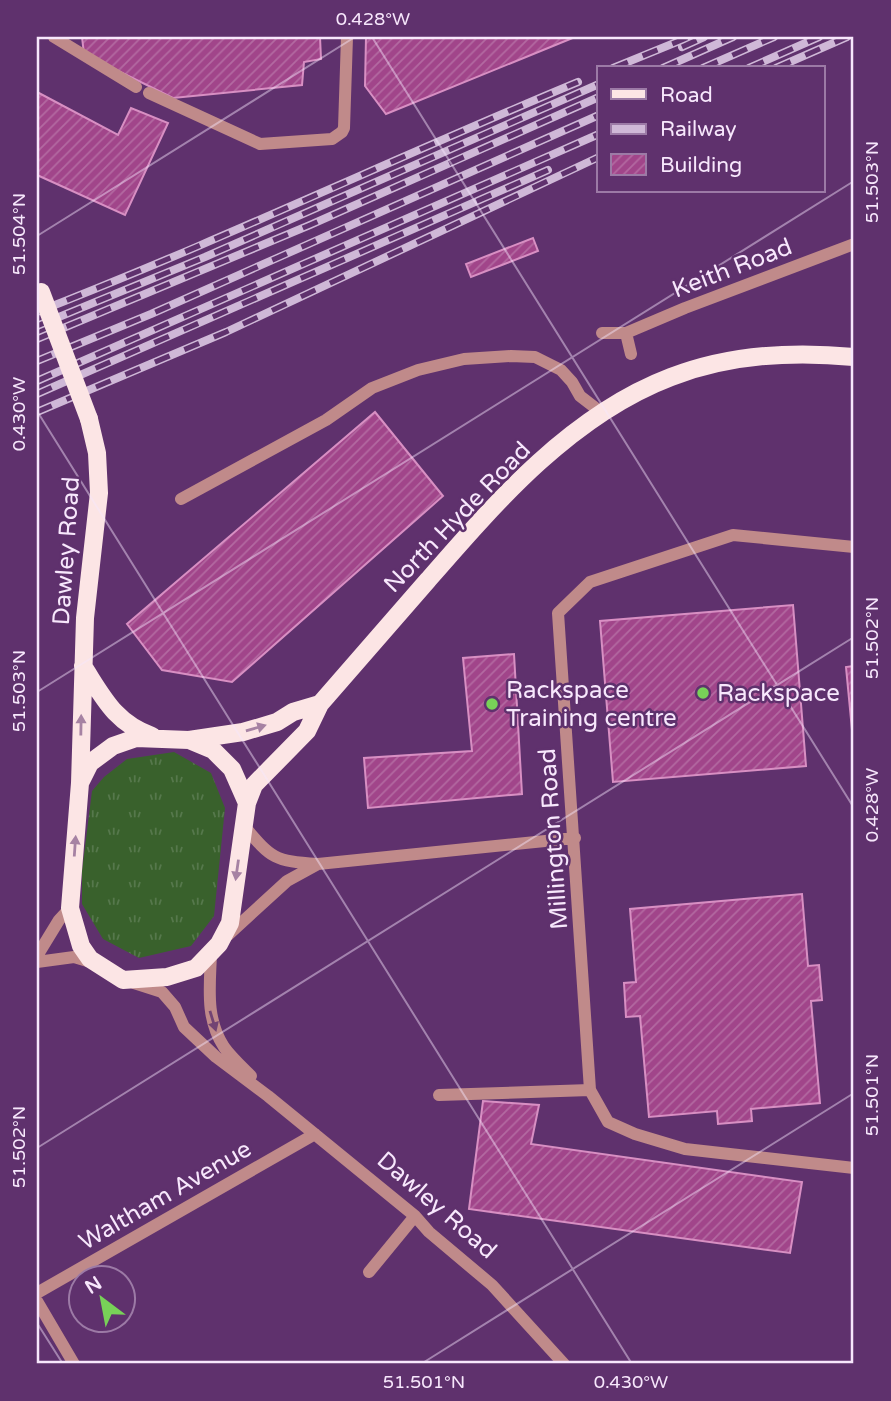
<svg xmlns="http://www.w3.org/2000/svg" width="891" height="1401" font-family="'Varela Round',sans-serif">
<style>
.grass{fill:url(#grass-tufts)}
.building{fill:url(#building-hatch);stroke:#d88fc3;stroke-width:2}
.lines{fill:none;stroke-linecap:round;stroke-linejoin:round}
.minor{stroke:#c08a8a;stroke-width:12}
.major{stroke:#fce5e5;stroke-width:18}
.rail-casing{stroke:#cfb8d7;stroke-width:8}
.rail{stroke:#5f316d;stroke-width:5;stroke-dasharray:16;stroke-linecap:butt}
.major-bridge{stroke:#fce5e5;stroke-width:18}
.oneway{fill:#a682a3}
.oneway2{fill:#724373}
.ticks{fill:none;stroke:#f7e7fc;stroke-width:2;stroke-opacity:0.45}
.poi-dot{fill:#78d158;stroke:#5f316d;stroke-width:2.5}
.labels{text-anchor:middle;stroke-width:5;stroke-linejoin:round;paint-order:stroke}
.street-label{font-size:24px;fill:#f7e7fc;stroke:#5f316d}
.poi-label{font-size:24px;fill:#f7e7fc;stroke:#5f316d;text-anchor:start}
.neatline{fill:none;stroke:#f7e7fc;stroke-width:2.5}
.ticks-label{font-size:18px;text-anchor:middle;fill:#f7e7fc}
</style>
<defs>
<pattern id="grass-tufts" width="24" height="20" patternUnits="userSpaceOnUse" patternTransform="scale(1.75)"><rect width="24" height="20" fill="#39612c"/><path d="M3 7l-1-3M5 7V3M7 7l1-3M15 17l-1-3M17 17v-4M19 17l1-3" fill="none" stroke="#56784c"/></pattern>
<pattern id="building-hatch" width="6" height="6" patternUnits="userSpaceOnUse" patternTransform="scale(1.75)"><rect width="6" height="6" fill="#a1458a"/><path d="M-1 1l2-2M0 6l6-6M5 7l2-2" fill="none" stroke="#b369a1"/></pattern>
</defs>
<rect width="100%" height="100%" fill="#5f316d"/>
<path class="grass" d="M 174,752 L 211,773 L 225,808 L 214,916 L 191,946 L 139,958 L 103,939 L 82,904 L 82,871 L 92,791 L 104,777 L 127,759 Z"/>
<path class="building" d="M 82,37 L 320,37 L 321,59 L 304,62 L 302,85 L 173,98 L 84,54 Z
M 366,37 L 575,37 L 386,114 L 365,86 Z
M 37,92 L 118,135 L 131,108 L 168,123 L 125,215 L 37,175 Z
M 533,238 L 538,251 L 471,277 L 466,264 Z
M 375,412 L 443,496 L 232,682 L 162,670 L 127,624 Z
M 793,605 L 806,766 L 613,782 L 600,621 Z
M 514,654 L 522,794 L 368,808 L 364,758 L 472,751 L 463,658 Z
M 854,666 L 854,751 L 846,667 Z
M 802,894 L 808,966 L 819,965 L 822,1000 L 811,1001 L 820,1103 L 751,1109 L 752,1121 L 718,1124 L 717,1111 L 649,1117 L 640,1016 L 626,1017 L 624,983 L 636,982 L 630,909 Z
M 483,1101 L 539,1105 L 531,1144 L 802,1182 L 790,1253 L 469,1209 Z"/>
<g class="lines">
<path class="minor" d="M 54,37 L 136,87
M 149,93 L 260,144 L 332,139 L 342,132 L 344,128 L 347,37
M 602,333 L 626,333 L 685,308 L 854,244
M 626,333 L 631,354
M 181,499 L 326,420 L 372,388 L 418,370 L 464,359 L 511,356 L 535,357 L 561,370 L 572,382 L 580,396 L 602,413
M 854,547 L 733,535 L 590,582 L 558,613 L 590,1090 L 608,1122 L 635,1134 L 685,1149 L 854,1168
M 244,826 C 272,859 274,861 318,864 L 575,838
M 228,935 L 287,881 L 318,864
M 211,953 C 210,986 205,1018 224,1047 C 231,1057 242,1067 251,1076
M 37,956 L 59,920 L 70,908
M 37,962 L 74,957 L 94,963
M 134,983 L 162,992 L 175,1007 L 184,1027 L 216,1057 L 268,1096 L 415,1216 L 429,1232 L 492,1285 L 564,1364
M 439,1095 L 590,1090
M 369,1272 L 415,1216
M 37,1293 L 315,1134
M 37,1301 L 74,1364"/>
<path class="major" d="M 83,666 C 103,697 115,723 152,736
M 189,740 L 243,732 L 277,722 L 293,712 L 320,704
M 80,783 L 90,763 L 113,746 L 136,738 L 189,740 L 213,750 L 232,769 L 247,803 L 230,923 L 219,944 L 196,968 L 167,977 L 123,980 L 90,959 L 81,946 L 70,908 L 80,783 L 85,618 L 99,493 L 97,453 L 89,419
M 247,803 L 254,785 L 307,731 L 320,704 C 356,663 392,621 428,580 C 496,502 571,415 671,377 C 728,355 793,351 854,357"/>
<g class="rail-casing">
<path id="rail" d="M 682,47 L 704,37
M 613,68 L 689,37
M 663,68 L 733,37
M 703,68 L 774,37
M 749,68 L 819,37
M 776,68 L 847,37
M 37,312 C 220,241 397,157 578,82
M 37,326 L 205,257 L 599,84
M 37,339 L 310,225 L 599,97
M 37,361 L 151,314 L 599,115
M 37,381 L 599,134
M 37,394 L 548,170
M 37,412 L 226,332 L 599,157"/>
</g>
<use href="#rail" class="rail"/>
<path class="major-bridge" d="M 41,292 L 89,419"/>
</g>
<defs><path id="oneway-solid" d="M-6-.8H1V-3.2L6.5 0L1 3.2V.8H-6Z" transform="scale(1.75)"/></defs>
<g class="oneway">
<use href="#oneway-solid" transform="translate(81 725) rotate(-89)"/>
<use href="#oneway-solid" transform="translate(256 728) rotate(-16)"/>
<use href="#oneway-solid" transform="translate(75 846) rotate(-86)"/>
<use href="#oneway-solid" transform="translate(237 870) rotate(98)"/>
</g>
<use class="oneway2" href="#oneway-solid" transform="translate(213 1021) rotate(73)"/>
<path class="ticks" d="M 372,37 L 854,808M 37,236 L 355,37M 37,411 L 632,1364M 37,692 L 854,181M 37,1148 L 854,637M 37,1323 L 63,1364M 421,1364 L 854,1093"/>
<g class="poi-dot">
<circle cx="703" cy="693" r="7"/>
<circle cx="492" cy="704" r="7"/>
</g>
<g class="labels">
<g class="street-label">
<text transform="translate(732 268) rotate(-21)" y="8">Keith Road</text>
<text transform="translate(457 517) rotate(-46)" y="8">North Hyde Road</text>
<text transform="translate(66 551) rotate(-86)" y="8">Dawley Road</text>
<text transform="translate(553 839) rotate(-94)" y="8">Millington Road</text>
<text transform="translate(165 1195) rotate(-30)" y="8">Waltham Avenue</text>
<text transform="translate(437 1205) rotate(41)" y="8">Dawley Road</text>
</g>
<g class="poi-label">
<text x="506" y="698">Rackspace<tspan x="506" dy="28">Training centre</tspan></text>
<text x="717" y="701">Rackspace</text>
</g>
</g>
<rect width="891" height="1401" fill="none" stroke="#5f316d" stroke-width="77"/>
<rect x="597" y="66" width="228" height="126" fill="#5f316d" stroke="#9c7aa6" stroke-width="2"/>
<rect x="611" y="89" width="35" height="10" fill="#fce5e5" stroke="#9c7aa6" stroke-width="2"/>
<text x="660" y="102" font-size="21" fill="#f7e7fc">Road</text>
<rect x="611" y="124" width="35" height="10" fill="#cfb8d7" stroke="#9c7aa6" stroke-width="2"/>
<text x="660" y="136" font-size="21" fill="#f7e7fc">Railway</text>
<rect x="611" y="154" width="35" height="21" fill="url(#building-hatch)" stroke="#9c7aa6" stroke-width="2"/>
<text x="660" y="172" font-size="21" fill="#f7e7fc">Building</text>
<g transform="translate(102 1299) rotate(328)"><circle r="33" fill="#5f316d" stroke="#9c7aa6" stroke-width="2"/>
<path d="M0-5L12 26L0 18L-12 26Z" fill="#78d158"/>
<text y="-10" font-size="19" font-weight="bold" text-anchor="middle" fill="#f7e7fc">N</text>
</g>
<rect x="38" y="38" width="814" height="1324" class="neatline"/>
<g class="ticks-label">
<text x="373" y="25">0.428°W</text>
<text transform="translate(872 182) rotate(-90)" y="6">51.503°N</text>
<text transform="translate(19 234) rotate(-90)" y="6">51.504°N</text>
<text transform="translate(19 414) rotate(-90)" y="6">0.430°W</text>
<text transform="translate(872 638) rotate(-90)" y="6">51.502°N</text>
<text transform="translate(19 691) rotate(-90)" y="6">51.503°N</text>
<text transform="translate(872 805) rotate(-90)" y="6">0.428°W</text>
<text transform="translate(872 1095) rotate(-90)" y="6">51.501°N</text>
<text transform="translate(19 1147) rotate(-90)" y="6">51.502°N</text>
<text x="424" y="1388">51.501°N</text>
<text x="631" y="1388">0.430°W</text>
</g>
</svg>
